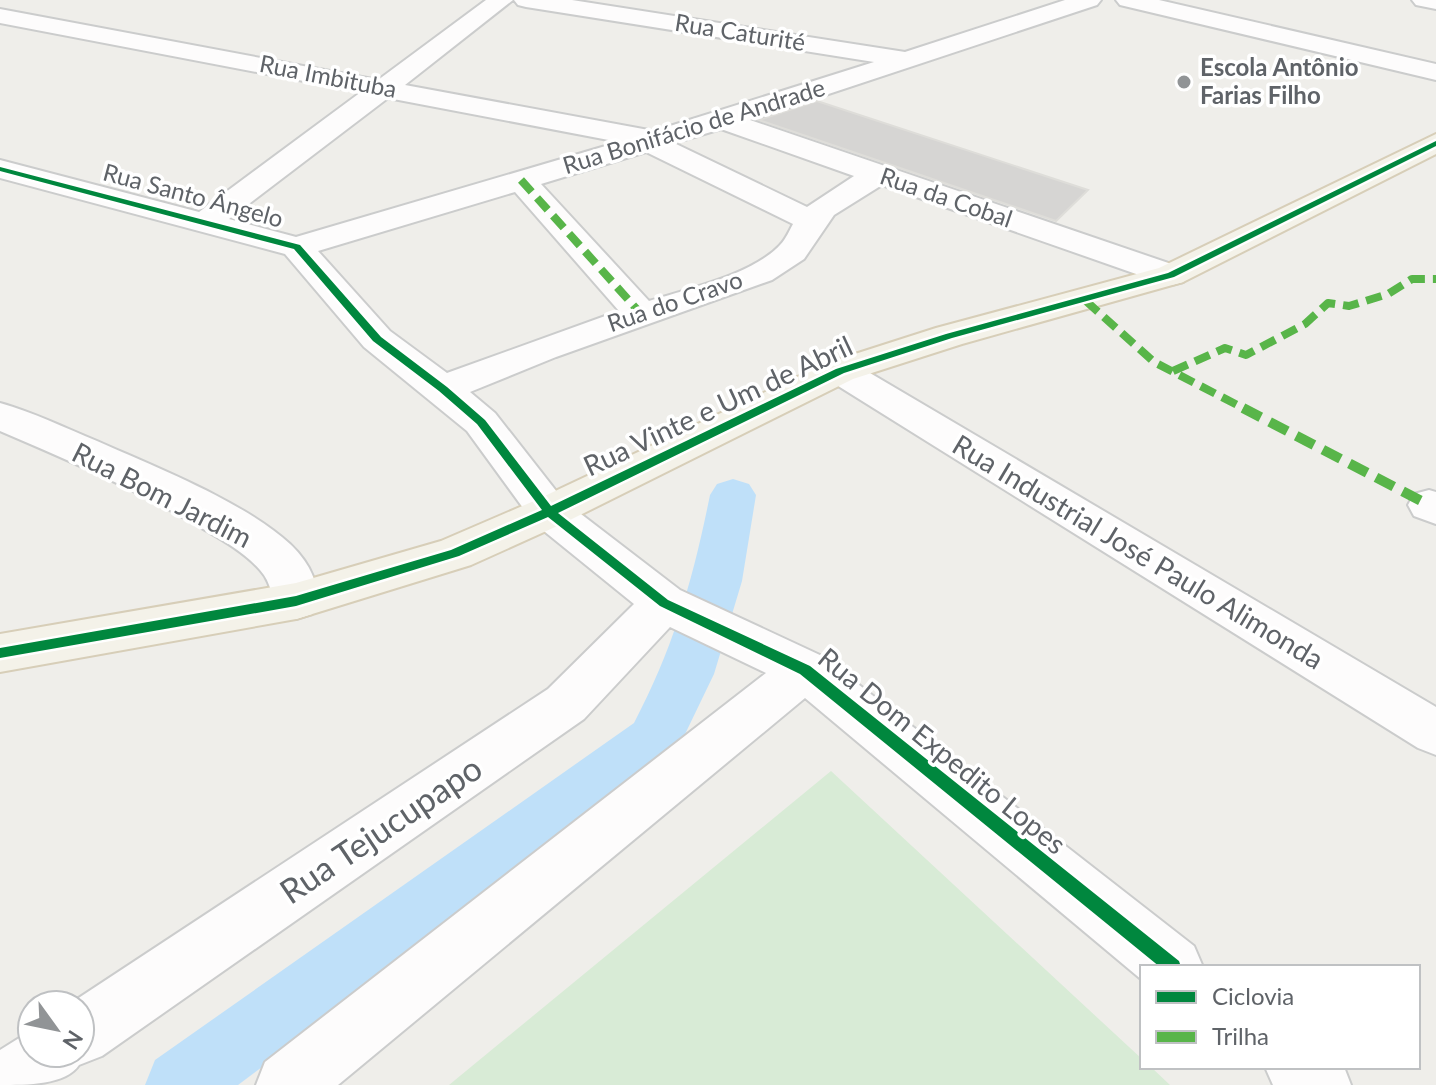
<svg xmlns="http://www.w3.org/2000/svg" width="1436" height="1085" font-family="Lato,sans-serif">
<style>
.green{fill:#d8ebd6}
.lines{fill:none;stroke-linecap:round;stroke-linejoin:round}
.canal{fill:#bfe0f9;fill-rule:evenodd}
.building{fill:#d6d5d3;stroke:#deddd9;stroke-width:2}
.minor-casing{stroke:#cbcccc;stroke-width:4}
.major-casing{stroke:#d7ceb8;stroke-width:4}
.minor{fill:#fdfcfc;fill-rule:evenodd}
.major{fill:#f4f2e9;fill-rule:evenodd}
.quiet-far1{stroke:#58b549;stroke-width:8;stroke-dasharray:16 8;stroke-linecap:butt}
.quiet{stroke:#58b549;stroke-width:10;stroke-dasharray:20 10;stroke-linecap:butt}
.cycleway-casing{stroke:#fff;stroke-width:5}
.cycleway{fill:#00873e;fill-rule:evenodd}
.poi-dot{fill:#919496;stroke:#fff;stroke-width:3}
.labels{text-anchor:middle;stroke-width:7;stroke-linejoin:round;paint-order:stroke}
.far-street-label{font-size:24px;fill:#5f6368;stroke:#fff}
.far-poi-label{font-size:24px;font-weight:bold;fill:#5f6368;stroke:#fff;text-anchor:start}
.street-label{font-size:28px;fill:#5f6368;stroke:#fff}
.near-street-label{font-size:34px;fill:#5f6368;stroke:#fff}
</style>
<rect width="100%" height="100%" fill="#efeeea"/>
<path class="green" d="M 831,771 L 1142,1059 L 1142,1067 L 1151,1067 L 1170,1085 L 449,1085 Z"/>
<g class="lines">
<path class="canal" d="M 733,479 L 749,484 L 756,495 L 742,581 L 714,674 L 674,757 L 238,1085 L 145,1085 L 155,1060 L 634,723 C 674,647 693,579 710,495 L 717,484 Z"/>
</g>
<path class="building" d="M 817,101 L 1088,190 L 1056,221 L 759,120 Z"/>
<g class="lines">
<g class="minor-casing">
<path id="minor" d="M 486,0 L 513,0 L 405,85 L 654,131 L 874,62 L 526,7 L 518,5 L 514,0 L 572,0 L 905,52 L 1065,0 L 1101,0 L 1097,5 L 750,120 L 1183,268 L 1188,275 L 1183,282 L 1171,285 L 1159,282 L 882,185 L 834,215 L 804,259 L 772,280 L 556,357 L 470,392 L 495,413 L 564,501 L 680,590 L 822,656 L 1194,946 L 1203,967 L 1142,967 L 1142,980 L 805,698 L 338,1085 L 256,1085 L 265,1062 L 766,673 L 670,627 L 584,719 L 102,1056 L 79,1065 C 66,1085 27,1085 0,1085 L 0,1050 L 32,1030 L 32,1053 L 80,1053 L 80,1005 L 68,1005 L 548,689 L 634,604 L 534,523 L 467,431 L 364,347 L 285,254 L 0,178 L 0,160 L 199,212 L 361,92 L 0,23 L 0,9 L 378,80 ZM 388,98 L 619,142 L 296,237 L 229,219 ZM 721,129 L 854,176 L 807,207 L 674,143 ZM 646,152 L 793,224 C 789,231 786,239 780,245 C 752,275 687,289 649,301 L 541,184 ZM 515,192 L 619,311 L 447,373 L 390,331 L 318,251 Z
M 1116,0 L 1159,0 L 1436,64 L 1436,80 L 1120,5 Z
M 1412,0 L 1436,0 L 1436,9 L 1416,5 Z
M 840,359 L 853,363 L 1436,707 L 1436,755 L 1418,748 L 827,379 L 821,371 L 827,363 Z
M 0,403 C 33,412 65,428 97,441 C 155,467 243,501 290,544 C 309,562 325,589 312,614 L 296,619 L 280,614 C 271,598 272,583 260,570 C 245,553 224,541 205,530 C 140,491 70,461 0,431 Z
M 1429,490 L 1436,492 L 1436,524 L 1414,516 L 1408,505 L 1414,494 Z
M 1265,1067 L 1344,1067 L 1351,1085 L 1273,1085 Z"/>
</g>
<g class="major-casing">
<path id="major" d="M 1436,134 L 1436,154 L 1183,282 L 962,344 L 853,379 L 564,523 L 471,565 L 296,619 L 0,672 L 0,634 L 296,583 L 441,541 L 534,501 L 827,363 L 936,328 L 1159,268 Z"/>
</g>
<use href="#minor" class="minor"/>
<use href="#major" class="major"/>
<path class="quiet-far1" d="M 521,180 L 642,315
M 1086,301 L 1154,362 L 1247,410
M 1173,371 L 1225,348 L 1246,355 L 1305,324 L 1328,303 L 1349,306 L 1388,294 L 1412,279 L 1436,279"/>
<path class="quiet" d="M 1243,408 L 1429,505"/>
<g class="cycleway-casing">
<path id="cycleway" d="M 1436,141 L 1436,146 L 1174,277 L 952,338 L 844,373 L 558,513 L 668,600 L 810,666 L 1179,961 L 1181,967 L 1160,967 L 800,674 L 660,606 L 548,517 L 459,556 L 296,606 L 0,658 L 0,648 L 296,596 L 451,550 L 542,510 L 477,424 L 439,391 L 373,341 L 294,249 L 0,171 L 0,167 L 300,245 L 381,337 L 447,387 L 485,420 L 551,506 L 836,369 L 946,334 L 1168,273 Z"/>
</g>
<use href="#cycleway" class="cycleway"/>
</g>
<circle class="poi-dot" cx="1184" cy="82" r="8"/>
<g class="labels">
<g class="far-street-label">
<text transform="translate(740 33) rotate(9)" y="8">Rua Caturité</text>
<text transform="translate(328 77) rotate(11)" y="8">Rua Imbituba</text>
<text transform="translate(694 127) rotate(-17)" y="8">Rua Bonifácio de Andrade</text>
<text transform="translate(193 196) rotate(15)" y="8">Rua Santo Ângelo</text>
<text transform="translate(946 198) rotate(19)" y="8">Rua da Cobal</text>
<text transform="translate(675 302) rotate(-19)" y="8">Rua do Cravo</text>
</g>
<g class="far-poi-label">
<text x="1200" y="76">Escola Antônio<tspan x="1200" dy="28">Farias Filho</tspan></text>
</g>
<g class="street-label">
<text transform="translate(718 406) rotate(-25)" y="10">Rua Vinte e Um de Abril</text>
<text transform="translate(162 495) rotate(27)" y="10">Rua Bom Jardim</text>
<text transform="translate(1138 552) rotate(31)" y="10">Rua Industrial José Paulo Alimonda</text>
<text transform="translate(942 751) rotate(39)" y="10">Rua Dom Expedito Lopes</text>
</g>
<g class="near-street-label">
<text transform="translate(381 830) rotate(-34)" y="12">Rua Tejucupapo</text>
</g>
</g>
<rect x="1140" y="965" width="280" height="104" fill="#ffffff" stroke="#bfc1c3" stroke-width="2"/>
<rect x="1156" y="991" width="40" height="12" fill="#00873e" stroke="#bfc1c3" stroke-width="2"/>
<text x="1212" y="1005" font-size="24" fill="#5f6368">Ciclovia</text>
<rect x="1156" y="1031" width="40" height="12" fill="#58b549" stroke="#bfc1c3" stroke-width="2"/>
<text x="1212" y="1045" font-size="24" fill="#5f6368">Trilha</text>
<g transform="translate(56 1029) rotate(123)"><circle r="38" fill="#ffffff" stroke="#bfc1c3" stroke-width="2"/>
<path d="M0-6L14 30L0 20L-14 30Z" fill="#919496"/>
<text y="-12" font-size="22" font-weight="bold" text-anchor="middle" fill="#5f6368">N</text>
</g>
</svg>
